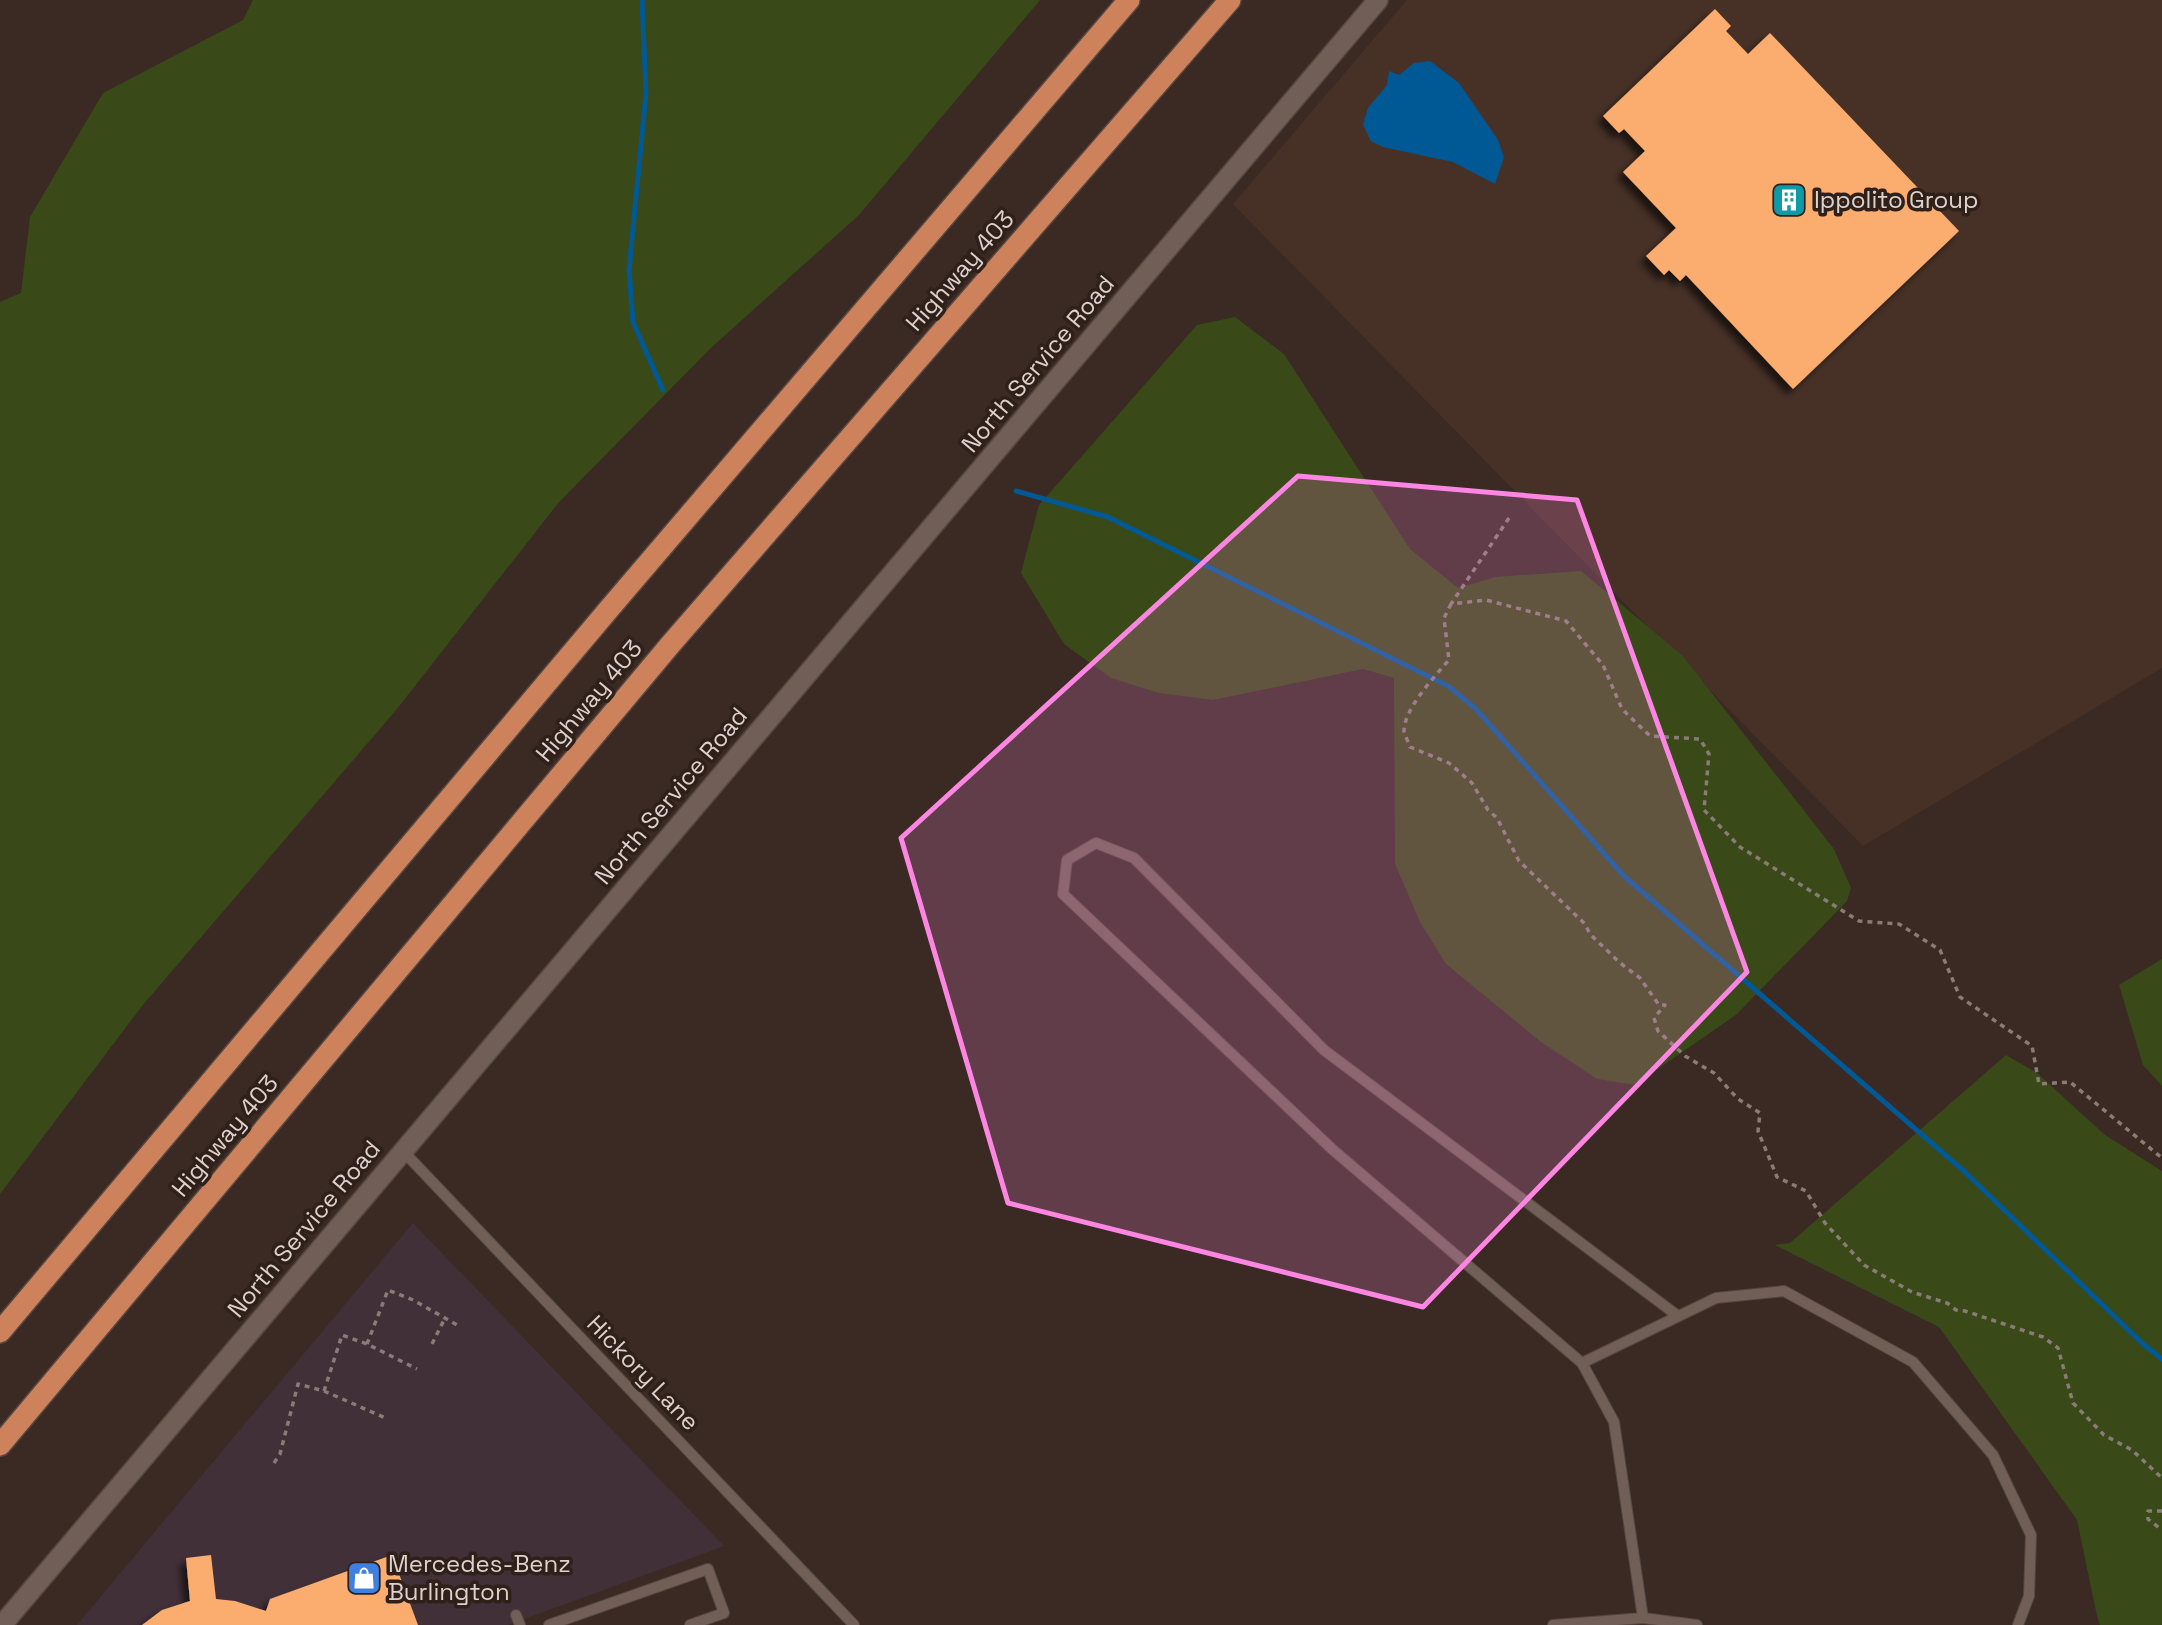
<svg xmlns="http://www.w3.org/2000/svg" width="2162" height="1625" font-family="'Space Grotesk',sans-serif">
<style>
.commercial{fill:#423039}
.built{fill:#473127}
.green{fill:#3a4918}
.water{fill:#005994}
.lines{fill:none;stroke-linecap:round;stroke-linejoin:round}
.stream{stroke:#005994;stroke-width:5}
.building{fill:#fbad6f;filter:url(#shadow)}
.service-casing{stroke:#554742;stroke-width:12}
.tertiary-casing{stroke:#554742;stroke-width:22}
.motorway-casing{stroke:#554742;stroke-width:24}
.path{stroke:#897b76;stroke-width:3.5;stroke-dasharray:5 5;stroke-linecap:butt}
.service{stroke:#715e56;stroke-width:10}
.tertiary{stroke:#715e56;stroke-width:19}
.motorway{stroke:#ce825c;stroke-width:21}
.marked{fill:#fd86e3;fill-opacity:0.2;stroke:#fd86e3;stroke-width:5;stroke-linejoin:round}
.labels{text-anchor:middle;stroke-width:7;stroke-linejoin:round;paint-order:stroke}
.poi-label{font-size:24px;fill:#dcd1cd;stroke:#30201a;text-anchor:start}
.street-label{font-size:24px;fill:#dcd1cd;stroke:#30201a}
</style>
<defs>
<filter id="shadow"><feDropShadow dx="-6" dy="6" stdDeviation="3.5" flood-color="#0009"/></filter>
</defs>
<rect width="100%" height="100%" fill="#3a2a23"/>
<path class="commercial" d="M 413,1223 L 724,1546 L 508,1625 L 77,1625 Z"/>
<path class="built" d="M 1407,0 L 2162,0 L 2162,668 L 1863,846 L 1233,204 Z"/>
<path class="green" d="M 253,0 L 1040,0 L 859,215 L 713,346 L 559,502 L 397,709 L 142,1006 L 0,1194 L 0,302 L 21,293 L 30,217 L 103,93 L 243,20 Z
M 1235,317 L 1284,354 L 1410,549 L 1458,588 L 1495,577 L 1581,571 L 1682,655 L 1834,849 L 1851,888 L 1847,901 L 1737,1014 L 1635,1085 L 1597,1079 L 1541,1042 L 1446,964 L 1420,922 L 1395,864 L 1394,678 L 1363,669 L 1213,700 L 1159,693 L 1111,678 L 1064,644 L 1021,573 L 1039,505 L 1197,325 Z
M 2162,959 L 2162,1086 L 2143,1065 L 2119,985 Z
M 2006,1055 L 2037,1073 L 2105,1135 L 2162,1171 L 2162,1625 L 2100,1625 L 2097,1616 L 2077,1520 L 1939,1327 L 1775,1245 L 1790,1243 Z"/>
<path class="water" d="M 1430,61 L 1459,83 L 1498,140 L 1504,157 L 1495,184 L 1453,162 L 1383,147 L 1371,141 L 1363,125 L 1368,108 L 1387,85 L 1389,71 L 1399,75 L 1414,63 Z"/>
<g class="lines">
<path class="stream" d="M 642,0 L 646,93 L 629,270 L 633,322 L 663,390
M 1016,491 L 1108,517 L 1448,686 L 1475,708 L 1624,876 L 1965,1172 L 2142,1343 L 2162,1359"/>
</g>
<path class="building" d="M 1715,9 L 1731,26 L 1726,31 L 1748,54 L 1770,33 L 1959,231 L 1793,389 L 1686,275 L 1680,281 L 1669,270 L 1664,275 L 1646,256 L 1676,228 L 1623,172 L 1645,151 L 1624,129 L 1619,133 L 1603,116 Z
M 211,1555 L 216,1599 L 235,1601 L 266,1611 L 270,1599 L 392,1555 L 418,1625 L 142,1625 L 162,1610 L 190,1601 L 186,1558 Z"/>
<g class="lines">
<g class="service-casing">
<path id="service" d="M 402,1150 L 854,1625
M 1582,1363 L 1716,1298 L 1784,1291 L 1913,1362 L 1993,1455 L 2031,1535 L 2029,1596 L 2018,1625
M 516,1615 L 520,1625
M 1643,1618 L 1614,1422 L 1582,1363 L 1332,1149 L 1063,894 L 1067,860 L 1096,843 L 1134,858 L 1324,1050 L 1678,1316
M 549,1625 L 708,1569 L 724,1613 L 690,1625
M 1553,1625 L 1643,1618 L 1697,1625"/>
</g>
<g class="tertiary-casing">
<path id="tertiary" d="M 2,1625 L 1378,0"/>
</g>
<g class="motorway-casing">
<path id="motorway" d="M 0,1332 L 609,609 L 1129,0
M 0,1445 L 670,645 L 1230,0"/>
</g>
<path class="path" d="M 1509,518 L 1451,604 L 1486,600 L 1566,621 L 1603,665 L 1622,709 L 1650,736 L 1700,739 L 1709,754 L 1704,810 L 1740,847 L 1859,921 L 1899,924 L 1940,950 L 1960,997 L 2032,1046 L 2039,1084 L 2070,1082 L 2162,1158
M 1451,604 L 1444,618 L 1449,660 C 1435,676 1404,709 1404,731 C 1405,736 1409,743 1410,747 L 1449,763 L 1472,783 L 1488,810 L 1497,818 L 1519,861 L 1585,924 L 1590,934 L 1619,962 L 1640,978 L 1659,1005 L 1665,1005 L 1654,1018 L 1658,1031 L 1670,1042 L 1685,1056 L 1714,1073 L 1738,1099 L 1760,1113 L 1758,1131 L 1777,1177 L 1806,1191 L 1825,1223 L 1864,1265 L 1912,1292 L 1947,1303 L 1956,1310 L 1965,1311 L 2043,1337 L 2058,1348 L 2073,1403 L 2104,1435 L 2132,1450 L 2162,1478
M 367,1344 L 388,1290 L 413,1300 L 459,1326
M 432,1344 L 445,1318
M 324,1391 L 342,1335 L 367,1344 L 417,1369
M 274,1463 L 280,1454 L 298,1384 L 324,1391 L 388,1419
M 2162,1511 L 2148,1511 L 2148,1519 L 2162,1530"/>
<use href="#service" class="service"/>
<use href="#tertiary" class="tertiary"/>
<use href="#motorway" class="motorway"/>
</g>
<path class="marked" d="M 1298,476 L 1577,500 L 1747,972 L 1423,1307 L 1008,1203 L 901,838 Z"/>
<defs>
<g id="building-square" transform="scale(1.75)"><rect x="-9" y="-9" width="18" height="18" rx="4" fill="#0f9aa8" stroke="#30201a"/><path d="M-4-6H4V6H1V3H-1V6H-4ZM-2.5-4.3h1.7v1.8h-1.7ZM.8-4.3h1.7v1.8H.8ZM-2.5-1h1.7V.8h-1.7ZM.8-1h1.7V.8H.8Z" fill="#fff"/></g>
<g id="shop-square" transform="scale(1.75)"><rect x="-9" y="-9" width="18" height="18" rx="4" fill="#3f7fe0" stroke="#30201a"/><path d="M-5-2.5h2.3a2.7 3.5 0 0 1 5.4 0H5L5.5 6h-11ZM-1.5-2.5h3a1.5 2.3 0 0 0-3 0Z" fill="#fff"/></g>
</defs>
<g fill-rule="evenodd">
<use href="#building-square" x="1789" y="200"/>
<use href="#shop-square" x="364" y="1578"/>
</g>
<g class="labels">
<g class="poi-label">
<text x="1814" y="208">Ippolito Group</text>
<text x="388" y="1572">Mercedes-Benz<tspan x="388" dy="28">Burlington</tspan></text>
</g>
<g class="street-label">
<text transform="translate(960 271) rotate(-49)" y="8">Highway 403</text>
<text transform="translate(1038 364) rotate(-50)" y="8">North Service Road</text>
<text transform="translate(589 701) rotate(-50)" y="8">Highway 403</text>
<text transform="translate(671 796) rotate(-50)" y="8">North Service Road</text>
<text transform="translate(225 1136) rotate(-50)" y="8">Highway 403</text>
<text transform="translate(304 1229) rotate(-50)" y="8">North Service Road</text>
<text transform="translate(643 1373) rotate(46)" y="8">Hickory Lane</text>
</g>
</g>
</svg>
